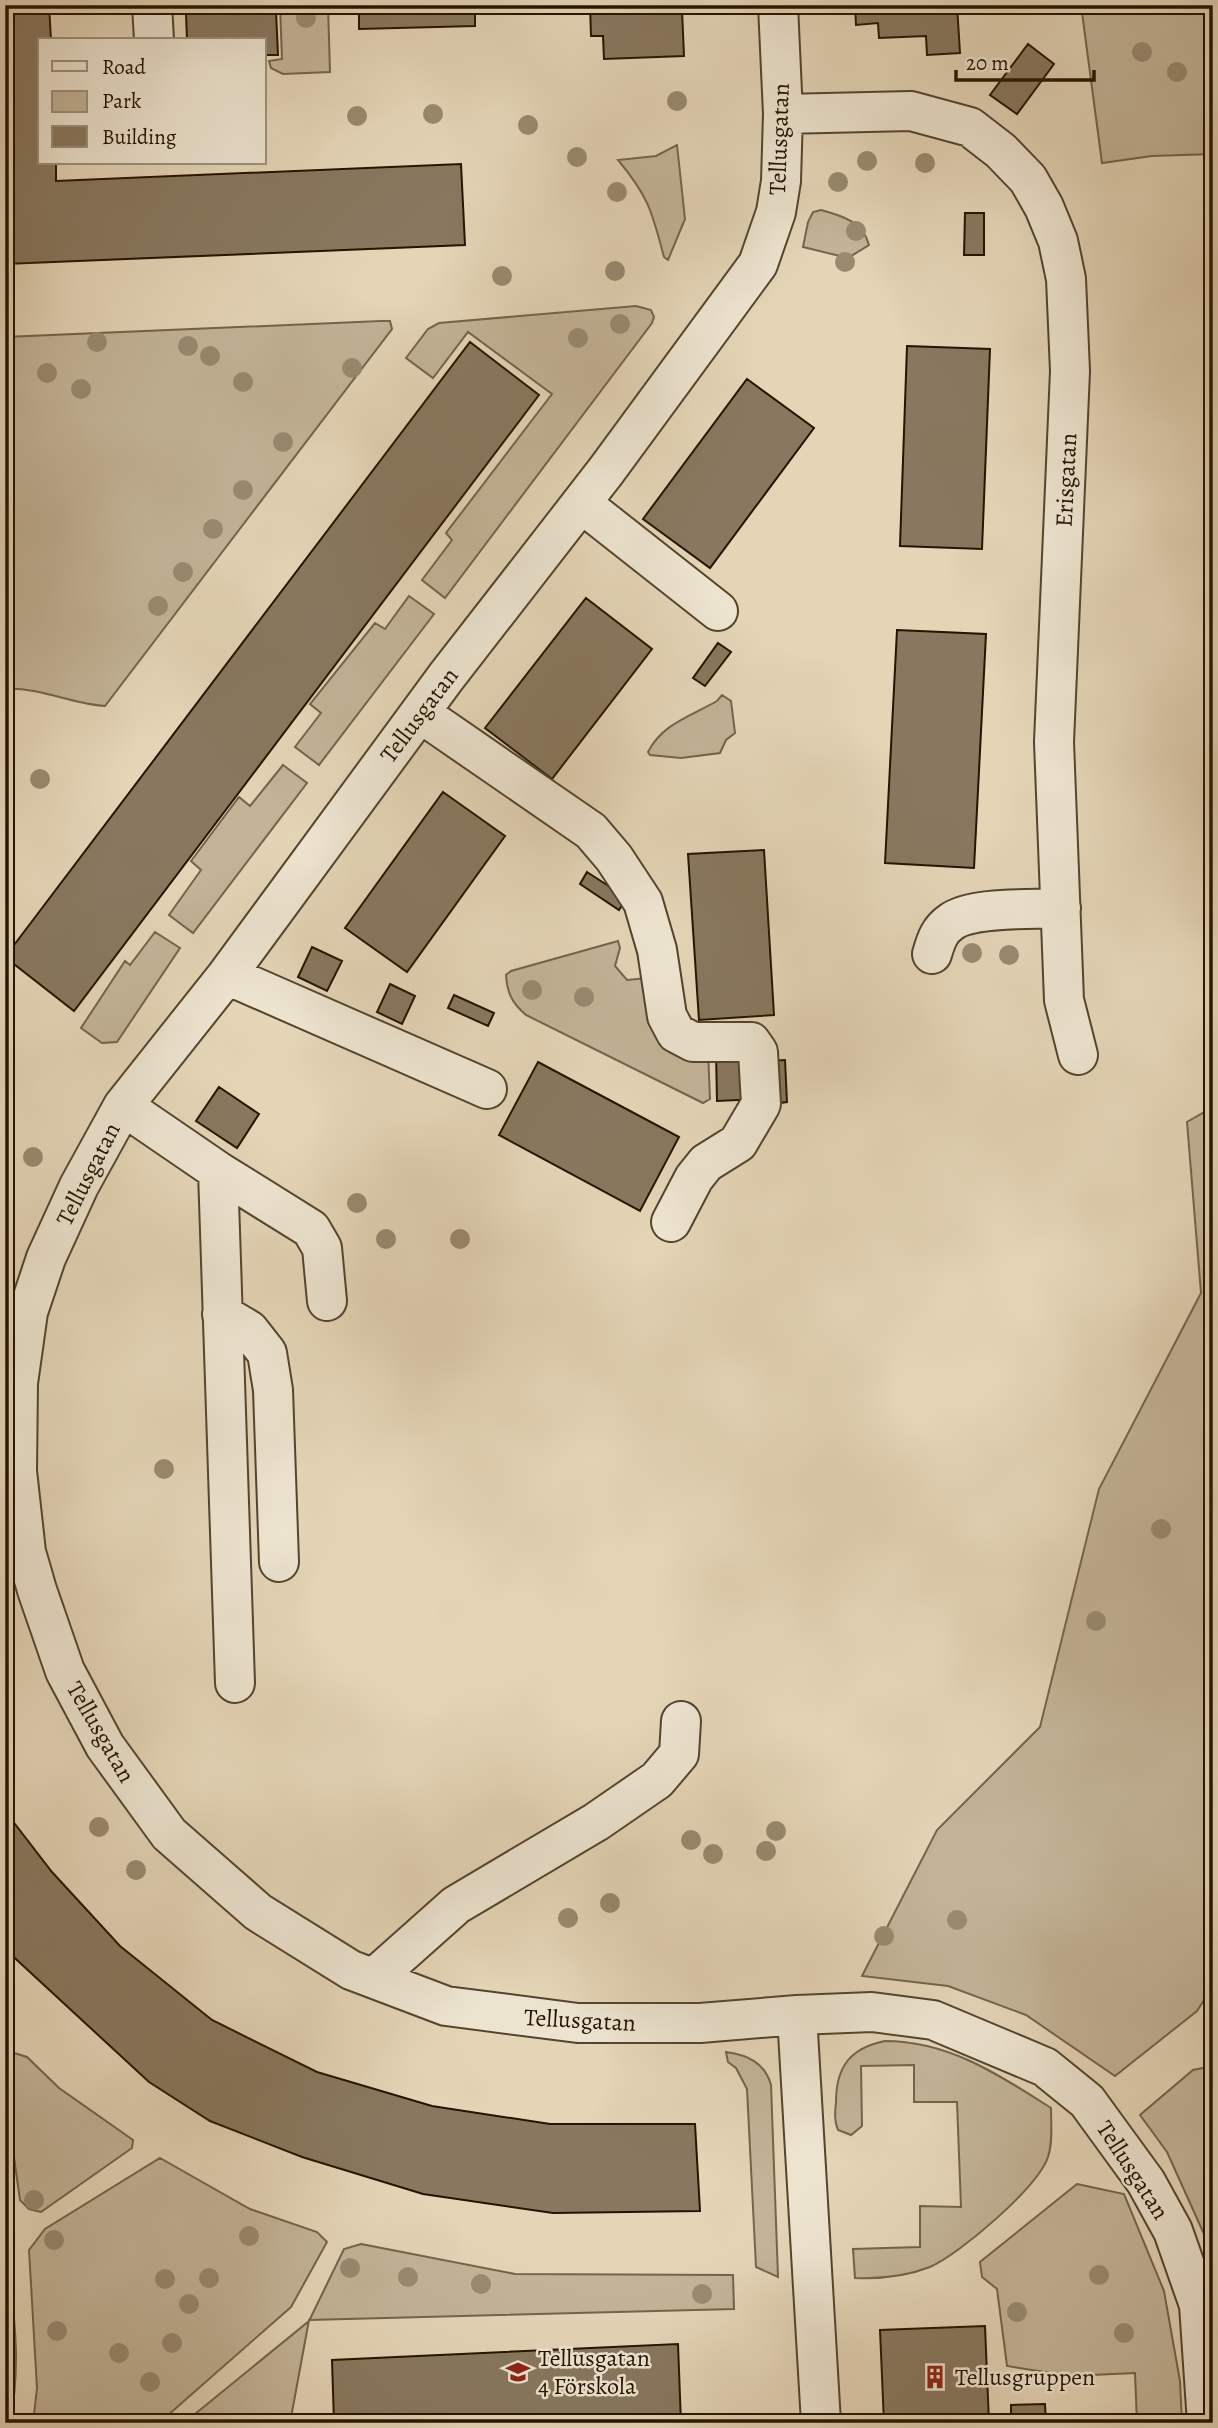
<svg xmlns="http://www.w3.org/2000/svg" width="1218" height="2428" font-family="Alegreya,serif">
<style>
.green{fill:#c3b498;stroke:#74644c;stroke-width:2}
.building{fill:#88785f;stroke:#241400;stroke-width:2}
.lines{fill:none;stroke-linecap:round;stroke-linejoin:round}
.minor-casing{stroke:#54442e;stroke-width:42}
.minor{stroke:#ede4d0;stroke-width:38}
.tree{fill:#998a70}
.labels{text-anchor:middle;stroke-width:5;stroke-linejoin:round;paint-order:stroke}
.street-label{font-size:24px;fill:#241400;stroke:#ede4d0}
.poi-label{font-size:24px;fill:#241400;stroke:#ede4d0;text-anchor:start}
</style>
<rect width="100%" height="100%" fill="#e4d5b7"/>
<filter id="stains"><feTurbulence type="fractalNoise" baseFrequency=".00286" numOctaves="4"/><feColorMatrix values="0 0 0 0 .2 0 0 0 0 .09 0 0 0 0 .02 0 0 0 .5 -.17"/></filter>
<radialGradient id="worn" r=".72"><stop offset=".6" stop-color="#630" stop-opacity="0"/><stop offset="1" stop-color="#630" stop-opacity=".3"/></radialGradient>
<path class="green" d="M 280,5 L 328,5 L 330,72 L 283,74 L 271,68 L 269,61 L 282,59 Z
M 1081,5 L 1213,5 L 1213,154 L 1152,156 L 1102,163 Z
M 677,145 L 685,219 L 668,260 L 664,257 C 652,212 649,197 618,160 L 656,156 Z
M 821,210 C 843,216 863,222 869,245 L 848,258 L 803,247 L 808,222 L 813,212 Z
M 636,306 L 651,310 L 654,317 L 652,323 L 445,598 L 422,580 L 452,540 L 446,533 L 552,394 L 468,332 L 433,378 L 406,358 L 428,329 L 439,323 Z
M 381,321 L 390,321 L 392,329 L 105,706 C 71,704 40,687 5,689 L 5,337 Z
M 409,596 L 434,614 L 319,765 L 295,747 L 321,713 L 310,704 L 375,623 L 385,629 Z
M 722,695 L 731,701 L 735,733 L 726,740 L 720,753 L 681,758 L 650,755 L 648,752 C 662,724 691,716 717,701 Z
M 283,765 L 307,783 L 193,933 L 169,915 L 201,870 L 191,861 L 239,797 L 250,806 Z
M 155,932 L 180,948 L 117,1042 L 102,1043 L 81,1028 L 125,961 L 130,965 Z
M 618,941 L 620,948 L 615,966 L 627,980 L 647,978 L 708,1051 L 710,1099 L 703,1103 L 526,1015 C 512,1003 507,993 506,975 L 511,971 Z
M 1213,1107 L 1213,1986 L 1197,2011 L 1115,2076 L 1026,2015 L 948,1986 L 862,1976 L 937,1830 L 1040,1727 L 1099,1489 L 1201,1293 L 1187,1122 Z
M 885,2041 C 949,2041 999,2075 1051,2108 C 1051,2124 1053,2142 1048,2157 C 1038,2187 960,2254 930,2267 C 907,2276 880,2279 855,2278 L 853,2249 L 920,2247 L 920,2206 L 961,2207 L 957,2102 L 914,2102 L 914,2065 L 861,2066 L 862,2126 L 851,2135 L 838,2130 C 834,2121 835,2112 836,2102 C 836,2067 850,2048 885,2041 Z
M 11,2052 L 27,2057 L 59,2088 L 133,2140 L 132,2148 L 41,2212 L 29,2209 L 20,2200 L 5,2093 L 5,2059 Z
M 726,2052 C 748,2055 765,2063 771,2085 L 778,2277 L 756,2267 L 747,2089 L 736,2068 L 728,2062 Z
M 1213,2066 L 1213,2254 L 1167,2152 L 1140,2115 L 1193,2070 Z
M 160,2158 L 250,2209 L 317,2232 L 327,2242 L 291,2307 L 159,2423 L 33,2423 L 37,2388 L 29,2250 L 45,2229 Z
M 1077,2184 L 1124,2194 L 1164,2291 L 1180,2381 L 1182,2423 L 1137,2423 L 1135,2373 L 1070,2376 L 1007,2366 L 997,2289 L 982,2277 L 980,2262 Z
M 361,2244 L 515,2274 L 733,2275 L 734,2309 L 309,2320 L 290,2423 L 184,2423 L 309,2321 L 344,2249 Z
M 5,2272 L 9,2275 C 16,2326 20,2372 10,2423 L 5,2423 Z"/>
<path class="building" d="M 5,5 L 49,5 L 51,40 L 40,40 L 40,163 L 56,163 L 56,181 L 461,164 L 465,245 L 5,264 Z
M 359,5 L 475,5 L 475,26 L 359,29 Z
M 590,5 L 669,5 L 670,11 L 682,10 L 684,56 L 604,59 L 603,36 L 591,36 Z
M 855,5 L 957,5 L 960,53 L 927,55 L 926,36 L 879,38 L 878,23 L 856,25 Z
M 276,11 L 278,55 L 264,55 L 264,40 L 187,40 L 186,14 Z
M 1028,44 L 1054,64 L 1017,114 L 990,95 Z
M 965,213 L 984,213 L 984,255 L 964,255 Z
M 470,342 L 539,395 L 74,1011 L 5,957 Z
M 907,346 L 990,349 L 982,549 L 900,546 Z
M 747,379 L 814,428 L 710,568 L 643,519 Z
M 586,598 L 652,649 L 552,779 L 485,728 Z
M 897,630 L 986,634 L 974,868 L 885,863 Z
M 718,643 L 731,652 L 705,686 L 693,678 Z
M 443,792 L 505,836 L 407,972 L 345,928 Z
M 764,850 L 774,1015 L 699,1020 L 688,854 Z
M 587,872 L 627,898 L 619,910 L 580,884 Z
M 312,947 L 342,961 L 327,991 L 298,977 Z
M 390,984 L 415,996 L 402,1024 L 377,1012 Z
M 454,995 L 494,1013 L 488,1026 L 448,1008 Z
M 757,1051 L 759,1099 L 717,1101 L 716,1052 Z
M 785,1060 L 787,1102 L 771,1104 L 769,1061 Z
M 538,1062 L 679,1137 L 640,1211 L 499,1135 Z
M 219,1087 L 259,1114 L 237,1148 L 196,1121 Z
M 5,1811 L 52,1872 L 120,1946 L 212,2020 L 317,2072 L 432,2106 L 550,2124 L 695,2124 L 700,2211 L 553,2213 L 423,2194 L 302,2157 L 210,2121 L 149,2082 L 5,1949 Z
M 985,2326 L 989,2423 L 884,2423 L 880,2330 Z
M 678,2344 L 681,2423 L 334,2423 L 332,2360 Z
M 1045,2404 L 1046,2423 L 1011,2423 L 1011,2405 Z"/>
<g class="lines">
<g class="minor-casing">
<path id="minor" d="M 152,5 L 154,40
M 778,5 L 783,114 L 781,181 L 776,212 L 758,264 L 606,471 L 446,677 L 227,975 L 123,1106 L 79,1186 L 46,1258 L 28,1312 L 18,1383 L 17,1471 L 26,1552 L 37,1590 L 65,1671 L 105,1746 L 169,1834 L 258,1912 L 351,1970 L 446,2006 L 578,2023 L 700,2023 L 797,2015
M 783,114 L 911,111 L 970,127 L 1001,151 L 1028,179 L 1044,207 L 1058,241 L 1066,279 L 1070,371 L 1054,742 L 1064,1000 L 1078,1055
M 581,503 L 718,611
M 420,713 L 591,831 L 614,858 L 643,902 L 657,950 L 667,1016 L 676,1033 L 693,1042 L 751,1042 L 758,1052 L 761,1104 L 738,1143 L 706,1163 L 694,1178 L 671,1222
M 932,954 C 936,941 939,930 951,922 C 972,906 1035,910 1061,908
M 227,975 L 487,1089
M 123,1106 L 218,1171 L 235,1683
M 218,1171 L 311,1229 L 322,1248 L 327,1301
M 222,1314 L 249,1330 L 267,1353 L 273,1390 L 279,1562
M 374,1978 L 456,1905 L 596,1822 L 657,1780 L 679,1754 L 681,1721
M 821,2423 L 797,2015 L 872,2012 L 933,2020 L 1045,2067 L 1087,2101 L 1146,2182 L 1173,2231 L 1199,2305 L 1207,2423"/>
</g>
<use href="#minor" class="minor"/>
</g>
<g class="tree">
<circle cx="306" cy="18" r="10"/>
<circle cx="1142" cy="52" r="10"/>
<circle cx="1177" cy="72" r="10"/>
<circle cx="677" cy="101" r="10"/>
<circle cx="433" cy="114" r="10"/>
<circle cx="357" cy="116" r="10"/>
<circle cx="528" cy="125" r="10"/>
<circle cx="577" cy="157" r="10"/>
<circle cx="867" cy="161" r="10"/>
<circle cx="925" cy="163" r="10"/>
<circle cx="838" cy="182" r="10"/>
<circle cx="617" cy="192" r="10"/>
<circle cx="856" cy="231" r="10"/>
<circle cx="845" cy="262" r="10"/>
<circle cx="615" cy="271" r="10"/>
<circle cx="502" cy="276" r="10"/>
<circle cx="620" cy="324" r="10"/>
<circle cx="578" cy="338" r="10"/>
<circle cx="97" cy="342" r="10"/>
<circle cx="188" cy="346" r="10"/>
<circle cx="210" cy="356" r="10"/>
<circle cx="352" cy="368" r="10"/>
<circle cx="47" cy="373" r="10"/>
<circle cx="243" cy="382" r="10"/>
<circle cx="81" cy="389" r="10"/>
<circle cx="283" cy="442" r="10"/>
<circle cx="243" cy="490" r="10"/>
<circle cx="213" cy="529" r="10"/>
<circle cx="183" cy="572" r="10"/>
<circle cx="158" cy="606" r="10"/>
<circle cx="40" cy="779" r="10"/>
<circle cx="972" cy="953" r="10"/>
<circle cx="1009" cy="955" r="10"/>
<circle cx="532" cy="990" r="10"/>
<circle cx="584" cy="997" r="10"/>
<circle cx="33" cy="1157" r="10"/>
<circle cx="357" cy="1203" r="10"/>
<circle cx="386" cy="1239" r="10"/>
<circle cx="460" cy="1239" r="10"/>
<circle cx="164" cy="1469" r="10"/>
<circle cx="1161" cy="1529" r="10"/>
<circle cx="1096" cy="1621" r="10"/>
<circle cx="99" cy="1827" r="10"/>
<circle cx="776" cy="1831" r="10"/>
<circle cx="691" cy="1840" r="10"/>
<circle cx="766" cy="1851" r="10"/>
<circle cx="713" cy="1854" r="10"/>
<circle cx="136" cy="1870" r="10"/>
<circle cx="610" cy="1903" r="10"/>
<circle cx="568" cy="1918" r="10"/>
<circle cx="957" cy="1920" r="10"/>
<circle cx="884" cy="1936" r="10"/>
<circle cx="34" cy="2200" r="10"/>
<circle cx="249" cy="2236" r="10"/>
<circle cx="54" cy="2240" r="10"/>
<circle cx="350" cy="2268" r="10"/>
<circle cx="1099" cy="2275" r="10"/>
<circle cx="408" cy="2277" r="10"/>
<circle cx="209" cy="2278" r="10"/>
<circle cx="165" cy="2279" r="10"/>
<circle cx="481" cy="2284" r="10"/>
<circle cx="702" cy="2294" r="10"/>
<circle cx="189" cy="2304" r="10"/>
<circle cx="1017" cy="2312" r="10"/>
<circle cx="57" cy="2331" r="10"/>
<circle cx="1124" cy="2333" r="10"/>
<circle cx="172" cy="2343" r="10"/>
<circle cx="119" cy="2353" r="10"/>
<circle cx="150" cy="2382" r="10"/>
</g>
<defs>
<g id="school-bare" transform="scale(1.89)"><path d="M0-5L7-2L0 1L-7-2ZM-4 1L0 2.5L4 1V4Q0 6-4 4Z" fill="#8f2418" stroke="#ede4d0" stroke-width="2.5" paint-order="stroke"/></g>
<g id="building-bare" transform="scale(1.89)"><path d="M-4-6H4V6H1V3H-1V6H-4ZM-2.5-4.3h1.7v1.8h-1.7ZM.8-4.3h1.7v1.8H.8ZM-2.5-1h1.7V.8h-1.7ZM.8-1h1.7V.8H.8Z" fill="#8f2418" stroke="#ede4d0" stroke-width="2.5" paint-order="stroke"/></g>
</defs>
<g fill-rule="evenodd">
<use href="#school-bare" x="518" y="2372"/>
<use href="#building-bare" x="935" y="2377"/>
</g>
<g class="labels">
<g class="street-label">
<text transform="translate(779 139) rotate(-88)" y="8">Tellusgatan</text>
<text transform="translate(1066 480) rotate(-87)" y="8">Erisgatan</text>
<text transform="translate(419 715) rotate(-53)" y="8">Tellusgatan</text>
<text transform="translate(88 1174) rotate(-63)" y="8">Tellusgatan</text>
<text transform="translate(101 1732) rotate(60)" y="8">Tellusgatan</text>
<text transform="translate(580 2020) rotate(3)" y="8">Tellusgatan</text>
<text transform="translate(1133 2170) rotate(57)" y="8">Tellusgatan</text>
</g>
<g class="poi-label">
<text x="538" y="2366">Tellusgatan<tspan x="538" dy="28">4 Förskola</tspan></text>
<text x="955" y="2385">Tellusgruppen</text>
</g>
</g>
<rect width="1218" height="2428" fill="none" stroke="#e4d5b7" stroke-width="28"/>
<rect x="7" y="7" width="1204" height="2414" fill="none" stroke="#241400" stroke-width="3.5"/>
<rect x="14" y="14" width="1190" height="2400" fill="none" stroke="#241400" stroke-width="2"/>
<rect x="38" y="38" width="228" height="126" fill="#ede4d0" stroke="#9d917d" stroke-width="2"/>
<rect x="52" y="61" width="35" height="10" fill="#ede4d0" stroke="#9d917d" stroke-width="2"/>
<text x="102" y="74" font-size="21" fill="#241400">Road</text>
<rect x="52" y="91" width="35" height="21" fill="#c3b498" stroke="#9d917d" stroke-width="2"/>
<text x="102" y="108" font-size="21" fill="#241400">Park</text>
<rect x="52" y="126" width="35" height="21" fill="#88785f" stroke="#9d917d" stroke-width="2"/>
<text x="102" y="144" font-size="21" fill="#241400">Building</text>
<path d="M956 70v10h138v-10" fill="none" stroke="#241400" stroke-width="3.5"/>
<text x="966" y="70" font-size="21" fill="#241400" stroke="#ede4d0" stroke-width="5" paint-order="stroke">20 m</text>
<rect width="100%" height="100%" filter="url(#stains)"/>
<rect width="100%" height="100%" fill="url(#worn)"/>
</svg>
